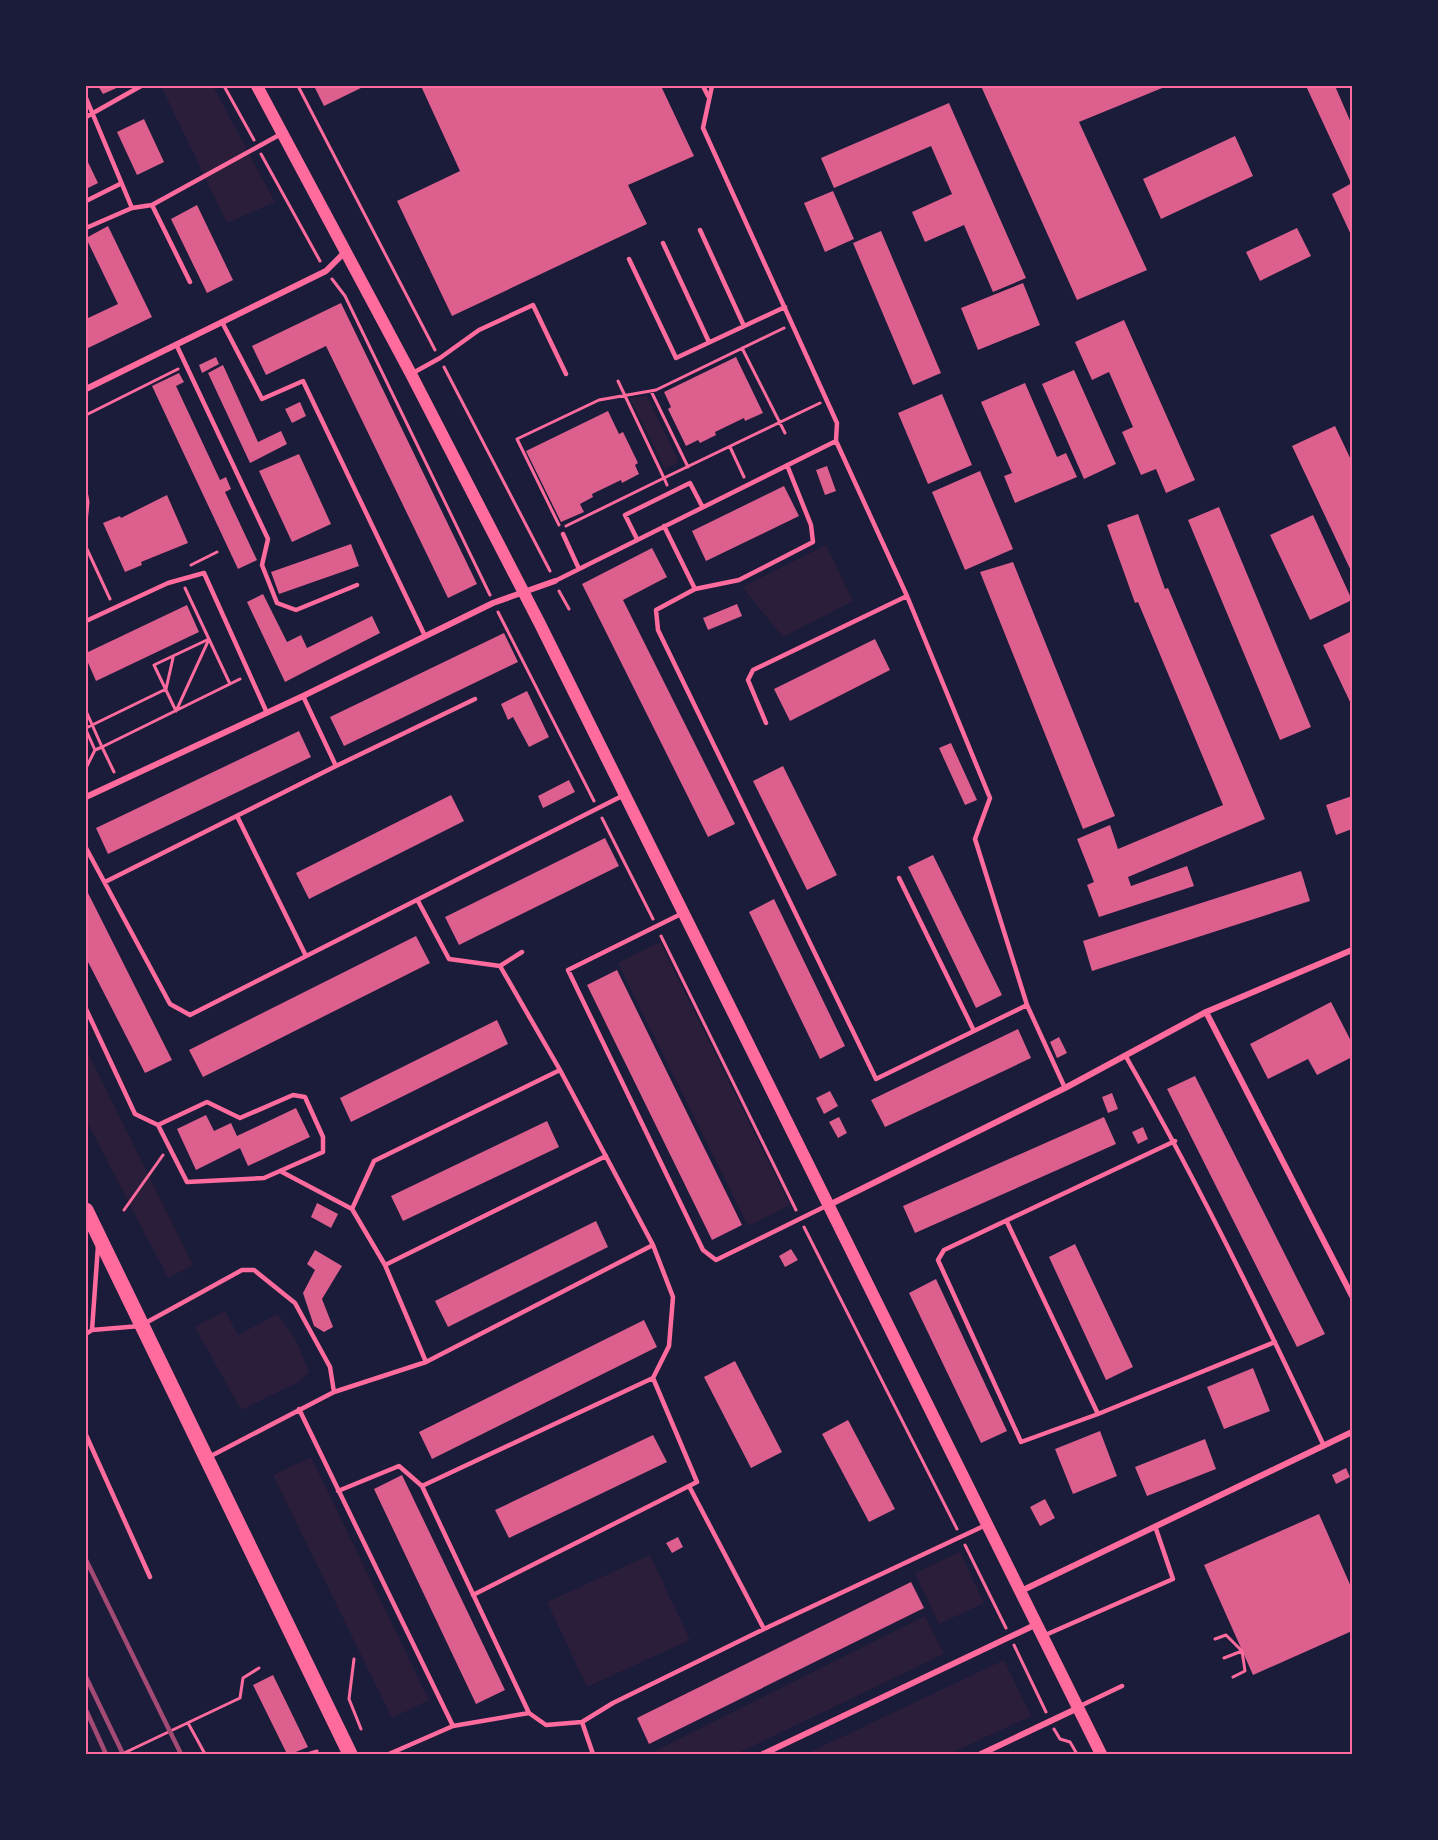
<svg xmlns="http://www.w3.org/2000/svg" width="1438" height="1840" font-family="'Alegreya Sans',sans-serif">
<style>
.green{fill:#2a1e3b}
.building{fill:#dd5f8e}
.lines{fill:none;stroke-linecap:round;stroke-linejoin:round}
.path{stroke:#ff6b9d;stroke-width:3}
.service{stroke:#ff6b9d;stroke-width:4.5}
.minor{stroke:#ff6b9d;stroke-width:6}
.secondary{stroke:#ff6b9d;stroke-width:12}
.trunk{stroke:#ff6b9d;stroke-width:15}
.rail{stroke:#a44b75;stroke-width:4.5}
.neatline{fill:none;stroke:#ff6b9d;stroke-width:2}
</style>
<rect width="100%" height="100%" fill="#1b1b3a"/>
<path class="green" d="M 161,86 L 213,86 L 275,202 L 227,223 Z
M 647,396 L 679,462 L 665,469 L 630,398 Z
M 826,545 L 853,601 L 783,637 L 742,587 Z
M 660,942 L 790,1205 L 748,1226 L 618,963 Z
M 86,1049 L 193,1265 L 168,1278 L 86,1120 Z
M 225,1311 L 238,1335 L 278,1314 L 296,1340 L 309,1372 L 299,1382 L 241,1410 L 195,1327 Z
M 311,1457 L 429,1700 L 392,1718 L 273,1475 Z
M 960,1552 L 984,1603 L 939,1624 L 915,1573 Z
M 650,1555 L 690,1640 L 587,1687 L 547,1602 Z
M 925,1616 L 944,1654 L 736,1754 L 649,1754 Z
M 1004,1660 L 1031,1716 L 949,1754 L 806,1754 Z"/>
<path class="building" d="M 98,86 L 121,86 L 103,94 Z
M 314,86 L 365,86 L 324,106 Z
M 421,86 L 661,86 L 694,156 L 628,185 L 647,224 L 452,316 L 397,201 L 460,171 Z
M 981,86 L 1167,86 L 1079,122 L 1147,270 L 1077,300 Z
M 1306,86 L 1335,86 L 1352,125 L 1352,182 L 1351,183 Z
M 949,103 L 1026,278 L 993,292 L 964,225 L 925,242 L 912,212 L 952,194 L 931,146 L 834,188 L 821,158 Z
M 144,119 L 164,162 L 137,175 L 117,132 Z
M 1235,136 L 1253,176 L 1161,219 L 1143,179 Z
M 86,158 L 98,183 L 86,189 Z
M 1352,183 L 1352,237 L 1332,194 Z
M 833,191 L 854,239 L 825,252 L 804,203 Z
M 197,205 L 233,280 L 207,293 L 171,219 Z
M 108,226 L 152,317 L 86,349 L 86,319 L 118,304 L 86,238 Z
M 1297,228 L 1311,256 L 1260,281 L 1246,252 Z
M 881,231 L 941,373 L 913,385 L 853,243 Z
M 1023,283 L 1040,325 L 978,350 L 961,308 Z
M 341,303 L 477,584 L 448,598 L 326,346 L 266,375 L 252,346 Z
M 1124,320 L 1195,480 L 1166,493 L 1156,469 L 1141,475 L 1122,432 L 1133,427 L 1109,372 L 1092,380 L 1075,342 Z
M 216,357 L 219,364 L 202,373 L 199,365 Z
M 736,357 L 763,413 L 745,421 L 744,418 L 715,432 L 716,435 L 700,443 L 698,440 L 686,446 L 668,409 L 671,407 L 664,392 Z
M 223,365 L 258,442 L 281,431 L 287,444 L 250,463 L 208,373 Z
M 1074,370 L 1116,464 L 1084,479 L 1042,384 Z
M 179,373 L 184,382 L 176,386 L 220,480 L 226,477 L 231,489 L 225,492 L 257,560 L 238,569 L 152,386 Z
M 1025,383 L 1057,457 L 1066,453 L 1077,477 L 1015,503 L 1004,476 L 1012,473 L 981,402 Z
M 942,394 L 972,465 L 928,484 L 898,413 Z
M 300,402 L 306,416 L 292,423 L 285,409 Z
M 608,411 L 619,434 L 623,432 L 638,463 L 635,465 L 639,474 L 622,483 L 621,480 L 592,494 L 593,497 L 580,504 L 584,512 L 561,522 L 526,451 Z
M 1335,426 L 1352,462 L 1352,573 L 1292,446 Z
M 299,454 L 331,524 L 292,542 L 259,471 Z
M 827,466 L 836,491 L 825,495 L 816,470 Z
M 980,471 L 1013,549 L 965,570 L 932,492 Z
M 784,486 L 799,516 L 706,561 L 692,531 Z
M 167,495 L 188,543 L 141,562 L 142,565 L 125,572 L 103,523 L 120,516 L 121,518 Z
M 1219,507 L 1311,727 L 1280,740 L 1188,520 Z
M 1138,514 L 1165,589 L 1168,588 L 1265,819 L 1128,877 L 1131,886 L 1187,866 L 1194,886 L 1099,917 L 1087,885 L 1094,882 L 1077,839 L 1110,825 L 1118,849 L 1223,805 L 1138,602 L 1135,603 L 1107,525 Z
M 1313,515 L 1352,600 L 1310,620 L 1270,535 Z
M 351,544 L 359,566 L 279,594 L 271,572 Z
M 652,548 L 667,577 L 623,600 L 735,824 L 708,837 L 582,584 Z
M 1013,562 L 1115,816 L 1083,829 L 980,572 Z
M 263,594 L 287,642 L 301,635 L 307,648 L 372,616 L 380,633 L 285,682 L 247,602 Z
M 737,604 L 742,616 L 708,630 L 703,618 Z
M 187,605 L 199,632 L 96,681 L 86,658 L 86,653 Z
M 1352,631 L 1352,706 L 1323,645 Z
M 504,633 L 518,662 L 344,746 L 330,717 Z
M 875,639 L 890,670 L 790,721 L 774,689 Z
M 527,691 L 549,737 L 529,747 L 513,717 L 508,720 L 501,704 Z
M 299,731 L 311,757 L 108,854 L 96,828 Z
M 951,743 L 977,800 L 965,805 L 939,748 Z
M 783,766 L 837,875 L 807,890 L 753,781 Z
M 569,780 L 575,792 L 543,808 L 538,796 Z
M 451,795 L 464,821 L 309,899 L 296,873 Z
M 1352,796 L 1352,829 L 1336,835 L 1326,805 Z
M 605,838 L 619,866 L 459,945 L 445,917 Z
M 933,855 L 1002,995 L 976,1008 L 908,867 Z
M 1301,871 L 1310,901 L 1092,971 L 1083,941 Z
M 86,889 L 172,1060 L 145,1073 L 86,958 Z
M 774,899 L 845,1046 L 820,1059 L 749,912 Z
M 416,936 L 430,963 L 203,1077 L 189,1050 Z
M 617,970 L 742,1225 L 712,1240 L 587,985 Z
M 1331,1002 L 1352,1043 L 1352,1057 L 1317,1075 L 1308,1059 L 1268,1079 L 1250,1044 Z
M 497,1020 L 508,1044 L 351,1122 L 340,1098 Z
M 1018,1029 L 1031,1058 L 885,1127 L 871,1100 Z
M 1059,1037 L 1067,1053 L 1057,1058 L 1050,1042 Z
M 1195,1076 L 1325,1334 L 1297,1347 L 1167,1089 Z
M 830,1091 L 838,1106 L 824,1114 L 816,1098 Z
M 1112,1093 L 1118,1109 L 1108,1113 L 1102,1097 Z
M 296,1108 L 310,1137 L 248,1166 L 240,1148 L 196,1170 L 177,1129 L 206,1115 L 214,1131 L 231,1123 L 237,1136 Z
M 839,1117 L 847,1133 L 838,1138 L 829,1122 Z
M 1104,1117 L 1116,1144 L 915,1233 L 903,1206 Z
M 547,1121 L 559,1147 L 403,1221 L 391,1196 Z
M 1143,1127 L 1148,1139 L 1138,1144 L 1132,1132 Z
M 317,1203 L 338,1214 L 331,1228 L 311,1217 Z
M 596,1221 L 608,1247 L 448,1327 L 435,1301 Z
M 1075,1244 L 1133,1367 L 1106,1380 L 1049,1257 Z
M 791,1249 L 798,1260 L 785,1267 L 779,1256 Z
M 315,1250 L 342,1266 L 322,1299 L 333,1327 L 324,1332 L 314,1326 L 303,1293 L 315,1270 L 307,1264 Z
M 936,1279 L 1007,1431 L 981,1443 L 909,1293 Z
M 644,1320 L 657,1347 L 432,1459 L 419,1432 Z
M 735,1361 L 782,1452 L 751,1468 L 704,1377 Z
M 1253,1368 L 1270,1411 L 1224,1429 L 1207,1387 Z
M 848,1420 L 895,1509 L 869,1522 L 822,1434 Z
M 1100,1431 L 1117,1476 L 1073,1494 L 1055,1449 Z
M 653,1435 L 667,1462 L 509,1538 L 495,1510 Z
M 1205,1439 L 1216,1469 L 1147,1496 L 1135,1467 Z
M 1346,1468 L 1350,1477 L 1336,1484 L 1332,1475 Z
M 402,1475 L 505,1690 L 476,1704 L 374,1489 Z
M 1045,1499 L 1055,1518 L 1040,1526 L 1030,1507 Z
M 1319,1514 L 1352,1589 L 1352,1631 L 1253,1675 L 1204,1565 Z
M 678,1537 L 683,1547 L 672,1553 L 666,1543 Z
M 911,1582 L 924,1608 L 649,1744 L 637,1718 Z
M 273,1675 L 308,1747 L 291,1754 L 287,1754 L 253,1685 Z"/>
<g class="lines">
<path class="path" d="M 224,86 L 254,140
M 298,86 L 435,350
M 261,154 L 320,261
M 332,279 L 345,296 L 490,595
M 742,348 L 785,433
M 444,367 L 550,571
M 618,381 L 664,478 L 820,403
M 651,391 L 688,467
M 86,415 L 178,369
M 730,447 L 744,477
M 86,491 L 88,502 L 86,523
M 559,525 L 517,439 L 599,400 L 656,390 L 784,328
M 566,526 L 664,478 L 667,485
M 86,547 L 110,599
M 191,565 L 217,552
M 185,588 L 230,684
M 559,591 L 569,609
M 498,612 L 594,801
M 209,639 L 176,711 L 154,665 Z
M 86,711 L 102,747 L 240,679
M 86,728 L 166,689 L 173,658
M 86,730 L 95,750 L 102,747 L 114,772
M 86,768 L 95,750
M 602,818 L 653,919
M 661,936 L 796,1210
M 124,1210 L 163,1155
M 804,1227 L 957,1529
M 965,1545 L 1006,1628
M 1215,1639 L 1226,1635 L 1242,1651 L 1245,1671 L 1233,1677
M 1014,1645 L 1046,1712
M 1224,1658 L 1242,1651
M 354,1659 L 349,1699 L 361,1729
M 188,1723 L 205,1754
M 1054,1729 L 1060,1739 L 1070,1742 L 1077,1754
M 122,1754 L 240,1698 L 243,1678 L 259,1668
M 307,1754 L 317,1751"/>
<path class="service" d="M 703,86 L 708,96
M 712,86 L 703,128 L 837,423 L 836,441 L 907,596 L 753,670 L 748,680 L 766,723
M 86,98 L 132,208
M 86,117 L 141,86
M 86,201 L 120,184
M 152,205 L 190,282
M 86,228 L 132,208 L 152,205 L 281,134
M 700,230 L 744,326
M 663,243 L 709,342
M 629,259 L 676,358 L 785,307
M 222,322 L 262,399 L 303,381 L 425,636
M 176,344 L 268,539 L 262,565 L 277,603 L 296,610 L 357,585
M 411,374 L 440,358 L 479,330 L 533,305 L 566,374
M 787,465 L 811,525 L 813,542 L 739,580 L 695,589 L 656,610 L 658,630 L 876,1079 L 1027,1005
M 664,526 L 695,589
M 563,534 L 579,569
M 637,539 L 625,515 L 690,483 L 702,506
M 555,581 L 836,441
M 907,596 L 990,798 L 975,839 L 1027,1005 L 1065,1088
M 86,621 L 168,583 L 204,573 L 267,713
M 303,696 L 336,766
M 237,816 L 306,956
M 86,848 L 170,1004 L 190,1015 L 624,795
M 899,878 L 974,1031
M 105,882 L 336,766 L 475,699
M 418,901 L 449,959 L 500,966 L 560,1070 L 653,1245 L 673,1297 L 669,1346 L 653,1378 L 697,1482 L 689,1486 L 764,1629
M 681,914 L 568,970 L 703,1250 L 716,1260 L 826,1206
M 500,966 L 522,952
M 86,1009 L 135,1114 L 158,1125 L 207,1102 L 240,1118 L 293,1095 L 305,1097 L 323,1137 L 323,1152 L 264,1178 L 187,1182 L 158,1125
M 1125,1055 C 1198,1182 1262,1313 1324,1446
M 1175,1141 L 944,1250 L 938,1260 L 1021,1442 L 1098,1414 L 1275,1342
M 282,1172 L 352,1209 L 385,1265 L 426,1362
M 352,1209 L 374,1161 L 560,1070
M 1007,1222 L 1098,1414
M 385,1265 L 606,1156
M 92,1330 L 98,1246
M 86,1334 L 92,1330 L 140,1326 L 242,1270 L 254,1270 L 295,1303 L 330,1367 L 334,1392 L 209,1457
M 334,1392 L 426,1362 L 653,1245
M 299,1409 L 453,1726
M 86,1435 L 150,1577
M 422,1486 L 653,1378
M 338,1491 L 399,1466 L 422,1486 L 529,1713
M 473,1595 L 689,1486
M 1043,1636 L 1173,1579 L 1155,1526
M 1078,1707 L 1122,1686
M 582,1722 L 613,1703 L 764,1629 L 986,1525
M 389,1754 L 453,1726 L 529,1713 L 546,1725 L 582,1722 L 593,1754"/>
<path class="minor" d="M 86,389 L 326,271 L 346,251
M 86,797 L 303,696 L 493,603 L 555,581
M 1206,1012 L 1352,1296
M 829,1205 L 1065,1088 L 1206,1012 L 1352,950
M 1021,1591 L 1352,1432
M 763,1754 L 1037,1624
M 981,1754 L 1078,1708"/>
<path class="secondary" d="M 257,86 L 411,374 L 540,624 L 1101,1754"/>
<path class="trunk" d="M 86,1210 L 350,1754"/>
<path class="rail" d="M 86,1560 L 181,1754
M 86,1677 L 123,1754
M 86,1710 L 106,1754"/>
</g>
<rect width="1438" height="1840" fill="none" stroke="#1b1b3a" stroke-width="174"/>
<rect x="87" y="87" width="1264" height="1666" class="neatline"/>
</svg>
